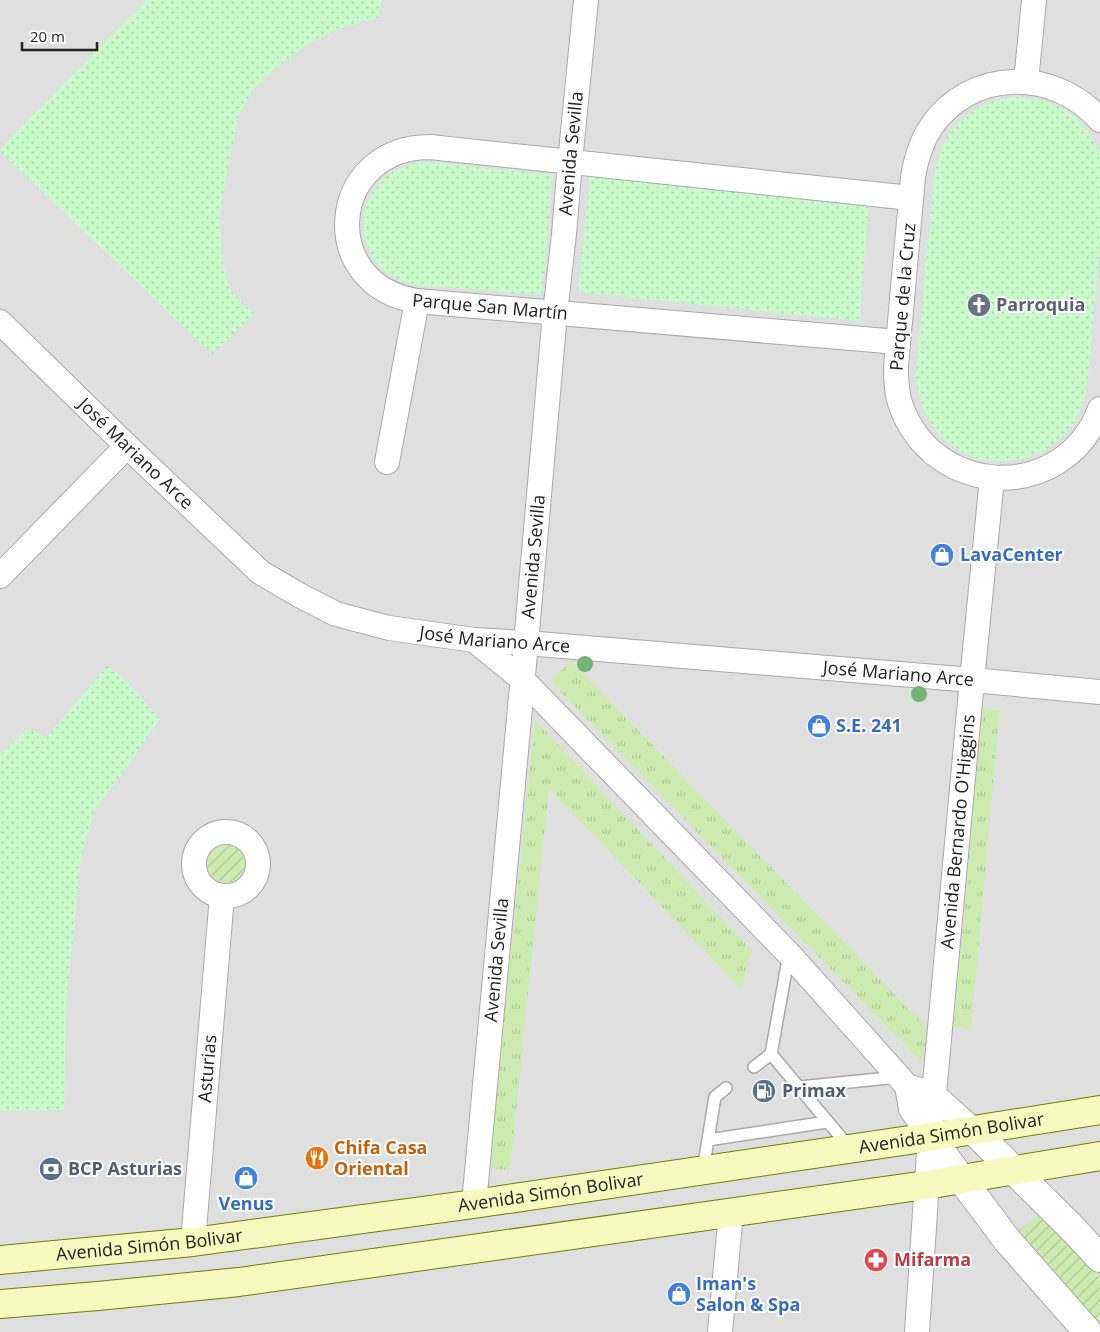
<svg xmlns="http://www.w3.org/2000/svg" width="1100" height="1332" font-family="'Open Sans',sans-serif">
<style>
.residential{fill:#e0dfdf}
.grass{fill:url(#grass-tufts)}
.park{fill:url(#park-dots)}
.garden{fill:url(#garden-furrows)}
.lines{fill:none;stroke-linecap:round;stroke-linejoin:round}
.service-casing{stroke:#a9a9a9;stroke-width:14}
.minor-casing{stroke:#a9a9a9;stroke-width:26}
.tertiary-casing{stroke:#a9a9a9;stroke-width:30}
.secondary-casing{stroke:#707d05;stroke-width:30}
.service{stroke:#fff;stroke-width:11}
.minor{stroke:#fff;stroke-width:24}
.tertiary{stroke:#fff;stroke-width:28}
.secondary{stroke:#f7fabf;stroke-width:28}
.tree{fill:#74b475}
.labels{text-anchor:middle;stroke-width:4;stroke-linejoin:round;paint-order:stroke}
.street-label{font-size:18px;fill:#222;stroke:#fff}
.worship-label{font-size:18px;font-weight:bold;fill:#5b616d;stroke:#fff;text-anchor:start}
.shop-label{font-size:18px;font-weight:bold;fill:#366cbe;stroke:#fff;text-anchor:start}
.service-label{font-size:18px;font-weight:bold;fill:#4e5e75;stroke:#fff;text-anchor:start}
.food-label{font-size:18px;font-weight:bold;fill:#c56008;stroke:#fff;text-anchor:start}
.health-label{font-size:18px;font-weight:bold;fill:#be3a42;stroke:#fff;text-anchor:start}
</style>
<defs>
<pattern id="grass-tufts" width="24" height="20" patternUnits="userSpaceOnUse" patternTransform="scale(1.25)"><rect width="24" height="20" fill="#cdebb0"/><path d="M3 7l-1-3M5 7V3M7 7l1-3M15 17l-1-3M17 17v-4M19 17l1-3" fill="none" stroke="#b0c997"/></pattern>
<pattern id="park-dots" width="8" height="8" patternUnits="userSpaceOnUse" patternTransform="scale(1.25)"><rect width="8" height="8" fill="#c8facc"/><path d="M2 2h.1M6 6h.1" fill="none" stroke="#acd6af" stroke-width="1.8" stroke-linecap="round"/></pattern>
<pattern id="garden-furrows" width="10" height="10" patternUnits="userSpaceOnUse" patternTransform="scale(1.25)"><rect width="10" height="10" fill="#cdebb0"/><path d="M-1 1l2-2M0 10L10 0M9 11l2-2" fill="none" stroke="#b0c997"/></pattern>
</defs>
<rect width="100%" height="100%" fill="#f2efe9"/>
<path class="residential" d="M 0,0 L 1100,0 L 1100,1332 L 0,1332 Z"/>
<path class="grass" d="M 571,661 L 929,1030 L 921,1062 L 550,681 Z
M 982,709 L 1000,710 L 971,1029 L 954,1028 Z
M 535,720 L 752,951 L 741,989 L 549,789 L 510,1170 L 489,1168 Z"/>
<path class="park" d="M 148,0 L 382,0 L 378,18 L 341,28 L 311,42 L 277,67 L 254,89 L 238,117 L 223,193 L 219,221 L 222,253 L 226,278 L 233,293 L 254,314 L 212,354 L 0,151 L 0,149 L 125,22 Z
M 1011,97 C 1053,97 1083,113 1100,153 L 1100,246 L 1087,388 C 1084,402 1080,415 1071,427 C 1062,440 1047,451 1031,456 C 971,476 920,436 916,375 L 935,170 C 945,127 968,105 1011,97 Z
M 428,162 L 553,175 L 542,295 C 514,293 486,290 458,288 C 438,287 413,288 395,278 C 355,255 353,198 391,173 C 403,165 415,164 428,162 Z
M 590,176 L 869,207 L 859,321 L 578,292 Z
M 107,666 L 121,675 L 160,719 L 120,777 L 95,809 L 81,856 L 66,1008 L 64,1110 L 0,1111 L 0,755 L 28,728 L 46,738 Z"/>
<path class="garden" d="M207 864a19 19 0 1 1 38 0a19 19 0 1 1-38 0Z
M 1041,1213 L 1100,1277 L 1100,1326 L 1014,1234 Z"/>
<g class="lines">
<g class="service-casing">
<path id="service" d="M 771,1054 L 849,1147
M 754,1067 L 771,1054 L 789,954
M 799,1087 L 899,1077
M 708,1140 L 827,1122
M 703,1170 L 715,1097 L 726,1088"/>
</g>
<g class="minor-casing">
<g id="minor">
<path d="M 1026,82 L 1034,0"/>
<path d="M 1100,120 C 1055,68 971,68 931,127 C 921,142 916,159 913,177 L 896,366 C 896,378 896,391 900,403 C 932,499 1064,504 1100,409"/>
<path id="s1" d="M 0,322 L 127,446 L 260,572 L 299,595 L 336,614 L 389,628 L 474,640 L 526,643 L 972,680 L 1100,692"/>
<path d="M 898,342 L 417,301 C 316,285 328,147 430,147 L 911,198"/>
<path d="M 387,462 L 417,301"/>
<path d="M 0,576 L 127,446"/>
<path d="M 474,640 L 522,679 L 789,954 L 907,1086 L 934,1095 L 973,1130"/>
<circle cx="226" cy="864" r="32"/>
<path d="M 907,1086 L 911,1109 L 930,1137"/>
<path id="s2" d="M 474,1204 L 526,643 L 555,313 L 564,234 L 570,162 L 586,0"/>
<path id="s3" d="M 193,1242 L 222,896"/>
<path d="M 720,1332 L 731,1212"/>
<path id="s4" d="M 917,1332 L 930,1137 L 972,680 L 992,478"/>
</g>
</g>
<g class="tertiary-casing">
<path id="tertiary" d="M 973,1130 L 1071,1227 L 1100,1258
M 930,1137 L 1007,1240 L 1088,1332"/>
</g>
<g class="secondary-casing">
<g id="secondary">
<path id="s5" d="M 0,1260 L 193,1242 L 474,1204 L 930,1137 L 1100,1110"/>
<path d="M 0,1304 L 98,1296 L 239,1282 L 926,1185 L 1100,1156"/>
</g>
</g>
<use href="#service" class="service"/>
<use href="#minor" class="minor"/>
<use href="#tertiary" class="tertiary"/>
<use href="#secondary" class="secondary"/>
</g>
<g class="tree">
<circle cx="585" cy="664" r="8"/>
<circle cx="919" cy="694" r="8"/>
</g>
<defs>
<g id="church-disc" transform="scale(1.25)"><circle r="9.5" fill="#6b7280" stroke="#fff"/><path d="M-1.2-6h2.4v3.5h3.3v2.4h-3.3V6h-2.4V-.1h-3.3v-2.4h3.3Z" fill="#fff"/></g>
<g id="shop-disc" transform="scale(1.25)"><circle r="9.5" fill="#3f7fe0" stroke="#fff"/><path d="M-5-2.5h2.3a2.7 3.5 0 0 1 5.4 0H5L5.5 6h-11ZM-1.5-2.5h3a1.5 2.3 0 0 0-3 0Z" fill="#fff"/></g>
<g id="fuel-disc" transform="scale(1.25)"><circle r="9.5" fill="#5c6f8a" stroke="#fff"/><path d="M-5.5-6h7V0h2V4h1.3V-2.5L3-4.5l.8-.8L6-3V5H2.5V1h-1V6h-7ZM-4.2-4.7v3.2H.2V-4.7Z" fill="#fff"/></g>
<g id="restaurant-disc" transform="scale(1.25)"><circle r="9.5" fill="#e8710a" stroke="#fff"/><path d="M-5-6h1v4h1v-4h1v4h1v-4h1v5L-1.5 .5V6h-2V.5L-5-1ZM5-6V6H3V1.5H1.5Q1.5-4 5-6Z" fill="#fff"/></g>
<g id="bank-disc" transform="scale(1.25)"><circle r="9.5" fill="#5c6f8a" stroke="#fff"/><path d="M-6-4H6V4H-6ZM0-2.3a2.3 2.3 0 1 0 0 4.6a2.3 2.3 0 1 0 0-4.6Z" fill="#fff"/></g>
<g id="pharmacy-disc" transform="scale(1.25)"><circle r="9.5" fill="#e0444e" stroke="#fff"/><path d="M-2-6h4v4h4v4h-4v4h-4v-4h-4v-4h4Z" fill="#fff"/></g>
</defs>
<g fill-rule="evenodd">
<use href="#church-disc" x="979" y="305"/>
<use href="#shop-disc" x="942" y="555"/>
<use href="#shop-disc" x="819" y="726"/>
<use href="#fuel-disc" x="764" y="1091"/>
<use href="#restaurant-disc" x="317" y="1158"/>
<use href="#bank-disc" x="51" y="1169"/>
<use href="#shop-disc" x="246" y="1178"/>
<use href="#pharmacy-disc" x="876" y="1260"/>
<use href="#shop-disc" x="679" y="1294"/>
</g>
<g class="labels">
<g class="street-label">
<text dy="6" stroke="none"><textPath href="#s2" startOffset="1055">Avenida Sevilla</textPath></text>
<text transform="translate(903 297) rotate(-85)" y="6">Parque de la Cruz</text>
<text transform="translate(490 307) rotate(5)" y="6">Parque San Martín</text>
<text dy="6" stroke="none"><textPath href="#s1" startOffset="189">José Mariano Arce</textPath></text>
<text dy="6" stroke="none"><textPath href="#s2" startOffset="650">Avenida Sevilla</textPath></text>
<text dy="6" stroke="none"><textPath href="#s1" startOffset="609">José Mariano Arce</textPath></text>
<text dy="6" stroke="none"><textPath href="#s1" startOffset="1014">José Mariano Arce</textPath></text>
<text dy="6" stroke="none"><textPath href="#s4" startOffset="502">Avenida Bernardo O'Higgins</textPath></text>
<text dy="6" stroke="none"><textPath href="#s2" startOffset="245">Avenida Sevilla</textPath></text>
<text dy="6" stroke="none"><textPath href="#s3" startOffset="174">Asturias</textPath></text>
<text dy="6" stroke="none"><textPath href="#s5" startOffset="960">Avenida Simón Bolivar</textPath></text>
<text dy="6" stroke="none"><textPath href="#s5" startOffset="555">Avenida Simón Bolivar</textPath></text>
<text dy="6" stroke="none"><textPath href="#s5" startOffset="150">Avenida Simón Bolivar</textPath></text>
</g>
<g class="worship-label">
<text x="996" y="311">Parroquia</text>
</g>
<g class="shop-label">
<text x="960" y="561">LavaCenter</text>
<text x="836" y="732">S.E. 241</text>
<text x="246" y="1210" text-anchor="middle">Venus</text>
<text x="696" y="1290">Iman's<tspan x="696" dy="21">Salon &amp; Spa</tspan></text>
</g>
<g class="service-label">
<text x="782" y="1097">Primax</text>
<text x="68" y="1175">BCP Asturias</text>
</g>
<g class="food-label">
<text x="334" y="1154">Chifa Casa<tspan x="334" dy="21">Oriental</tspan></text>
</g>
<g class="health-label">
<text x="894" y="1266">Mifarma</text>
</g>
</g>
<path d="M22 42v8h75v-8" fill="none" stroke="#222222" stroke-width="2.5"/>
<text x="30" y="42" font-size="15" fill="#222222" stroke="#ffffff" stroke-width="4" paint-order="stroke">20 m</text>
</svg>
